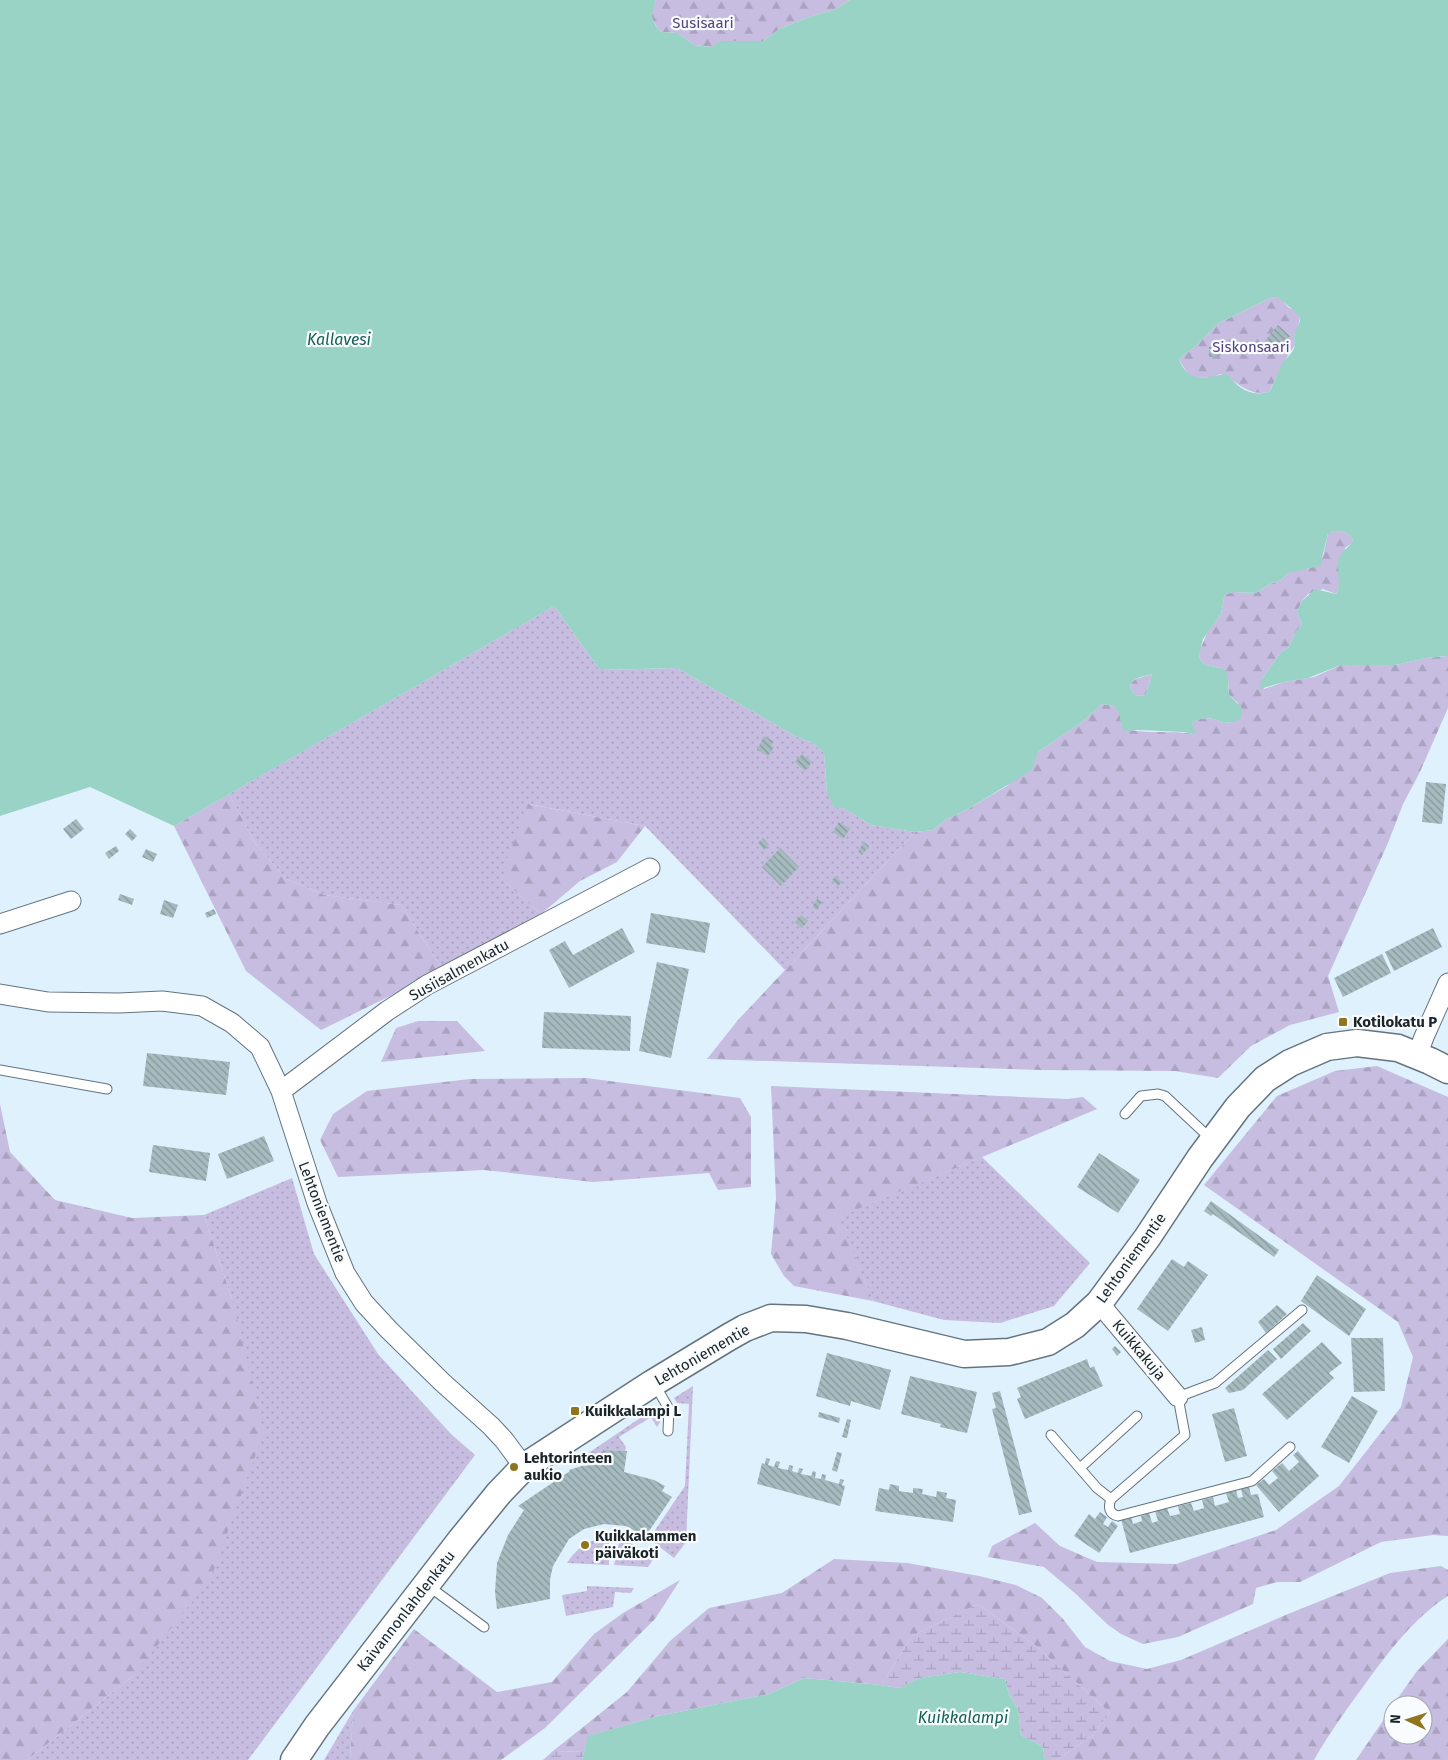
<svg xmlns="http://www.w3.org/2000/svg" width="1448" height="1760" font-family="'Fira Sans',sans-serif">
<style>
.green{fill:url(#green-dots)}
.forest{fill:url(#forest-firs)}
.wetland{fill:url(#wetland-marsh)}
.water{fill:#99d3c6;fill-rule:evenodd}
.building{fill:url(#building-back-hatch)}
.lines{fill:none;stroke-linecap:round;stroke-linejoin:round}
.lane-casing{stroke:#64747f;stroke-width:11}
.street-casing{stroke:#64747f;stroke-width:21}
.secondary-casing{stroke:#64747f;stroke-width:29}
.lane{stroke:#fff;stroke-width:9}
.street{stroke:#fff;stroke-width:19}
.secondary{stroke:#fff;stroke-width:26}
.poi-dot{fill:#91751c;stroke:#f8fcfe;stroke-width:2}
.labels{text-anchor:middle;stroke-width:4.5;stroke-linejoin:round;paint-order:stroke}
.park-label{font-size:15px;fill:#56437c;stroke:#f8fcfe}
.street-label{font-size:15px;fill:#1d2428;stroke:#f8fcfe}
.poi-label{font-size:15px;font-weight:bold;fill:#1d2428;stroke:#f8fcfe;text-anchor:start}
.water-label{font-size:16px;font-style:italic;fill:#136054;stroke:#f8fcfe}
</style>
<defs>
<pattern id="green-dots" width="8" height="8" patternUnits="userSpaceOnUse" patternTransform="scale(1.25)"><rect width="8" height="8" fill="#c6bde0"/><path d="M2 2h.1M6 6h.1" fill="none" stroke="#aaa2c0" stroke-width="1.8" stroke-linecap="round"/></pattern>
<pattern id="forest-firs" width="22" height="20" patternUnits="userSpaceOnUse" patternTransform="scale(1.25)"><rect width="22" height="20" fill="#c6bde0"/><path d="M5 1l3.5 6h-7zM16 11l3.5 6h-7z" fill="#aaa2c0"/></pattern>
<pattern id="wetland-marsh" width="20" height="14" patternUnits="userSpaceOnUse" patternTransform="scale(1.25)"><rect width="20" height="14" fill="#c6bde0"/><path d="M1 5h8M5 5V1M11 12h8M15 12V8" fill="none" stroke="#aaa2c0"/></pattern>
<pattern id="building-back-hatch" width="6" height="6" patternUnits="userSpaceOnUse" patternTransform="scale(1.25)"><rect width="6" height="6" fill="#a5bbbf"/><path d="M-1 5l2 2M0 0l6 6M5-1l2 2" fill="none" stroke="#86989b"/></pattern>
</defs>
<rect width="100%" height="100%" fill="#dff1fd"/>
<path class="green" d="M 554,606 L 600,670 L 677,668 L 797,737 L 813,743 L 824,753 L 827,793 L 843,808 L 871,825 L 915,832 L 785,970 L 645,826 L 529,804 L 505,882 L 541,914 L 519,929 L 443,970 L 401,905 L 325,895 L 286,879 L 255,843 L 229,794 Z
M 982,1157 L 1090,1263 L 1054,1306 L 1000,1323 L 944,1320 L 873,1301 L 838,1217 Z
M 292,1178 L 314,1254 L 378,1354 L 451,1434 L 475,1455 L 248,1760 L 27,1760 L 133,1676 L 232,1299 L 204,1215 Z
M 693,1386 L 686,1542 L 674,1558 L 649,1539 L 685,1486 L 689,1404 L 677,1403 L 674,1398 Z
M 658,1406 L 660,1422 L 657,1427 L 651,1417 L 619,1437 L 626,1447 L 625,1451 L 603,1450 L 603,1461 L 586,1462 L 584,1456 Z
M 600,1538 L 609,1538 L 609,1565 L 567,1563 C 576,1549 585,1543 600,1538 Z
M 620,1539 L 627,1541 L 654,1558 L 648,1567 L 614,1565 Z
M 587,1586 L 634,1588 L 631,1593 L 615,1592 L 613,1607 L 566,1616 L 562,1595 L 587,1591 Z
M 353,1711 L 350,1760 L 324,1760 Z"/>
<path class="forest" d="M 656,0 L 850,0 L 834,10 L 815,15 L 781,28 L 763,41 L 720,41 L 712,47 L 694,45 L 678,33 L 661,32 L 658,29 L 651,17 L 652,9 Z
M 1277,297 L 1282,300 L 1288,307 L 1297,312 L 1300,317 L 1298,328 L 1294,334 L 1295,345 L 1287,357 L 1269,392 C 1248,397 1238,381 1220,374 L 1213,377 L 1196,378 L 1188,374 L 1179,360 L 1184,355 L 1197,345 L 1219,323 L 1270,298 Z
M 1336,530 C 1344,531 1348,532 1353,540 L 1352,543 L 1345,548 C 1343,560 1341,584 1336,594 L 1323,589 L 1308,594 L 1302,601 L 1297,612 L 1302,624 L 1294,635 L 1289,647 L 1281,652 L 1262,679 L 1264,689 L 1284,682 L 1314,677 L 1341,665 L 1396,665 L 1426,658 L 1448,656 L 1448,708 L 1419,774 L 1403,804 L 1388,843 L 1328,976 L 1339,1012 L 1290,1025 L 1251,1046 L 1218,1078 L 1175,1071 L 1041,1070 L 707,1059 L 738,1020 L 915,832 L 933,830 L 945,820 L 970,808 L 1007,786 L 1038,752 L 1082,722 L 1102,704 L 1114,706 L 1119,711 L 1122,727 C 1137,735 1173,730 1193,734 L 1192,724 C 1198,716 1215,717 1223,723 L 1234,722 L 1238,703 L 1229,695 L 1228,680 L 1221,668 L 1206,665 L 1202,662 L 1199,656 L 1200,650 L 1207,633 L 1221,614 L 1224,598 L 1226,594 L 1233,592 L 1256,593 L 1270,584 L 1281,580 L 1288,573 L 1298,569 L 1308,569 L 1323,557 L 1328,534 Z
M 1152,674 L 1146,694 L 1142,696 L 1135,695 L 1130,687 C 1132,677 1143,678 1152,674 Z
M 229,794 L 255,843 L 286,879 L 325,895 L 401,905 L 443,970 L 321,1030 L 246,971 L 174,826 Z
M 528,804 L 645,826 L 617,862 L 580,881 L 541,914 L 505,882 L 507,859 Z
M 418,1021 L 457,1021 L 485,1051 L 381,1062 L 396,1028 Z
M 1377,1066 L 1448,1097 L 1448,1536 L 1433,1535 L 1381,1542 L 1300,1582 L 1277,1582 L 1256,1588 L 1253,1604 L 1178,1637 L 1143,1644 L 1121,1634 L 1107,1624 L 1077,1595 L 1044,1567 L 988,1557 L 992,1546 L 1035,1523 L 1060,1546 L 1097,1562 L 1176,1564 L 1276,1530 L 1339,1486 L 1401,1407 L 1413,1357 L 1398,1322 L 1204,1185 L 1277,1096 L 1335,1071 Z
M 586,1078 L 740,1098 L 751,1117 L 751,1187 L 718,1190 L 709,1173 L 593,1182 L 484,1170 L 338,1177 L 320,1140 L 333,1114 L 367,1091 L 470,1079 Z
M 771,1086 L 1068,1099 L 1083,1097 L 1097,1109 L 839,1217 L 873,1301 L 794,1286 L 784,1276 L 771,1254 L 776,1198 Z
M 0,1104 L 10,1152 L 55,1200 L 132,1218 L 204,1215 L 232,1299 L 264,1432 L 211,1578 L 133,1676 L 27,1760 L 0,1760 Z
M 834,1559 L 907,1563 L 979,1576 L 1016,1585 L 1042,1598 L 1063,1619 L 1085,1647 L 1110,1661 L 1147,1669 L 1181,1660 L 1288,1614 L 1390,1573 L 1441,1566 L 1448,1570 L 1448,1596 C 1415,1617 1391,1649 1368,1680 C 1349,1706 1330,1732 1314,1760 L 1056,1760 L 1092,1736 L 1110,1713 L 1036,1646 L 978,1604 L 912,1636 L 881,1685 L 804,1678 L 769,1694 L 658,1716 L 589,1736 L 584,1752 L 553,1751 L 627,1692 L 670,1641 L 709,1608 L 782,1593 Z
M 680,1580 L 655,1619 L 545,1728 L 501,1760 L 350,1760 L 353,1711 L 414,1629 L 497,1692 L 552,1682 L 594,1634 L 623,1613 Z
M 1448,1639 L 1448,1760 L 1356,1760 L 1393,1706 L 1393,1735 L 1423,1735 L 1423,1705 L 1393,1705 L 1417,1671 Z"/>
<path class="wetland" d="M 978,1604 L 1036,1646 L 1110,1713 L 1092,1736 L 1056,1760 L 1045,1760 L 1043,1747 L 1021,1735 L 1018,1709 L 1009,1694 L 1005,1679 L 960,1672 L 920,1678 L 899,1688 L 881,1685 L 912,1636 Z
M 553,1751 L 584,1752 L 582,1760 L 543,1760 Z"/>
<path class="water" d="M 0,0 L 656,0 C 650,13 651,22 661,32 L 678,33 L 694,45 L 711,47 L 720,41 L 763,41 L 781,28 L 815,15 L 834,10 L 850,0 L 1448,0 L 1448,656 L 1426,658 L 1396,665 L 1341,665 L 1308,678 L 1284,682 L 1260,689 L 1262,679 L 1281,652 L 1289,647 L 1294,635 L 1302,624 L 1297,612 L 1302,601 L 1315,589 L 1336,594 C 1342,582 1336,570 1339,558 C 1341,550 1351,547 1353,540 C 1346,529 1338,529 1328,534 L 1320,566 L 1288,573 L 1281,580 L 1270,584 L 1256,593 L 1233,592 L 1226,594 L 1224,598 L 1221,614 L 1203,639 L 1199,656 L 1202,662 L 1206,665 L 1221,668 L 1226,671 L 1228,680 L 1229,695 L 1242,708 L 1242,715 L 1240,719 L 1234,722 L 1223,723 C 1215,717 1198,716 1192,724 L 1196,732 L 1193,734 L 1183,732 L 1138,730 L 1124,731 C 1119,722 1122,714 1114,706 L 1102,704 L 1082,722 L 1038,752 L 1032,770 L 970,808 L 945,820 L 933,830 L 915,832 L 871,825 L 843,808 L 834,808 L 827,793 L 824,753 L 813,743 L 797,737 L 677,668 L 600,670 L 554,606 L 174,826 L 90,787 L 0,816 ZM 1277,297 C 1281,300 1299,314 1300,317 C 1301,324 1295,330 1294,336 C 1294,340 1296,344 1294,348 C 1292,354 1286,358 1282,364 C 1277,373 1275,383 1269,392 C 1250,397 1238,388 1227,374 C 1206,376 1191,386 1179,360 L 1184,355 L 1197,345 L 1219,323 L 1270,298 ZM 1152,674 L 1146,694 L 1142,696 L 1135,695 L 1130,687 C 1132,677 1143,677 1152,674 Z
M 960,1672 L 1005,1679 L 1009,1694 L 1018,1709 L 1021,1735 L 1043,1747 L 1045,1760 L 582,1760 L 588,1736 L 658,1716 L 769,1694 L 804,1678 L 881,1685 L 899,1688 L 920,1678 Z"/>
<path class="building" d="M 1278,325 L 1290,336 L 1278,350 L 1265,341 Z
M 1220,346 L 1221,356 L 1209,357 L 1209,347 Z
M 764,736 L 773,741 L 771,745 L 774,747 L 768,756 L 757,750 Z
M 802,754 L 812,762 L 805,771 L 795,762 Z
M 1426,782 L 1446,784 L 1442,824 L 1422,822 Z
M 76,819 L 84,829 L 71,839 L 63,829 Z
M 839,822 L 850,829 L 843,839 L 833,832 Z
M 130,829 L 137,836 L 132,841 L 125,834 Z
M 763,838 L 769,845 L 764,850 L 758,843 Z
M 864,842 L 869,846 L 862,855 L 858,851 Z
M 116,846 L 119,851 L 109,859 L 105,853 Z
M 780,848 L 799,867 L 781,886 L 762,867 Z
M 146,849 L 157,854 L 153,862 L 142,857 Z
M 836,876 L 842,882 L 838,886 L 832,880 Z
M 120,894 L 134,899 L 132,905 L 118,900 Z
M 817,899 L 822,902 L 817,910 L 812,907 Z
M 164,900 L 178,905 L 173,918 L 160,914 Z
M 214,909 L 216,914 L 207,918 L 205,913 Z
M 651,913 L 710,923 L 705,953 L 646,943 Z
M 801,915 L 808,921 L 802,928 L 795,922 Z
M 622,928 L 635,952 L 569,988 L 549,950 L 565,941 L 573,955 Z
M 1433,928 L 1442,947 L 1394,971 L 1385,952 Z
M 1382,954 L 1391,973 L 1343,997 L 1334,978 Z
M 657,962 L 689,969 L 671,1058 L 639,1051 Z
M 544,1012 L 631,1016 L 630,1051 L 542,1048 Z
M 147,1053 L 230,1062 L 226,1095 L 143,1086 Z
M 264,1136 L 274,1161 L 227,1179 L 218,1154 Z
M 153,1145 L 210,1153 L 206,1181 L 149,1172 Z
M 1099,1153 L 1140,1180 L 1118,1213 L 1077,1187 Z
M 1211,1201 L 1279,1250 L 1274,1257 L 1213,1214 L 1211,1216 L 1204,1211 Z
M 1172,1259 L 1184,1267 L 1188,1261 L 1208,1275 L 1168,1331 L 1137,1309 Z
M 1317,1275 L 1366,1309 L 1349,1336 L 1301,1301 Z
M 1277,1305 L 1287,1314 L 1266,1333 L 1258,1322 Z
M 1303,1323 L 1311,1331 L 1281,1359 L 1273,1349 Z
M 1202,1327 L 1205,1340 L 1195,1343 L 1191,1330 Z
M 1351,1338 L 1383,1338 L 1385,1391 L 1354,1392 Z
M 1322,1342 L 1342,1363 L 1329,1373 L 1334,1378 L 1287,1420 L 1262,1394 Z
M 1115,1346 L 1121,1352 L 1117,1356 L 1112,1349 Z
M 1268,1350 L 1277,1359 L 1243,1390 L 1229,1393 L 1225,1388 Z
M 827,1353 L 891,1370 L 880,1410 L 851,1401 L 850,1406 L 816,1396 Z
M 1087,1359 L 1090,1368 L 1094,1366 L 1103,1386 L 1025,1419 L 1017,1399 L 1021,1397 L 1017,1388 Z
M 910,1376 L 977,1392 L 967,1433 L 940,1427 L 941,1424 L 901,1414 Z
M 1000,1391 L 1032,1512 L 1019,1515 L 992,1409 L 996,1408 L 992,1393 Z
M 1352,1396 L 1378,1411 L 1349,1463 L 1321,1447 Z
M 1234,1408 L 1247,1456 L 1225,1462 L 1212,1414 Z
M 819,1412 L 840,1418 L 839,1423 L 818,1417 Z
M 847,1419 L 851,1420 L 847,1438 L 842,1437 Z
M 603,1450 L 627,1451 L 624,1472 L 654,1480 L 665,1486 L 662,1491 L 672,1497 L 645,1537 L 626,1526 L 604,1524 L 584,1529 L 569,1539 L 553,1566 L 550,1579 L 550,1599 L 497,1609 L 495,1592 L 497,1563 L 508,1535 L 524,1510 L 518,1506 L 570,1471 L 569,1470 L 582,1466 L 603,1464 Z
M 1298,1451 L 1319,1476 L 1279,1512 L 1256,1485 L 1264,1479 L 1269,1485 L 1278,1478 L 1272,1471 L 1282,1463 L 1289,1471 L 1299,1462 L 1293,1455 Z
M 837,1452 L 842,1453 L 837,1472 L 832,1470 Z
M 766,1458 L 770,1459 L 768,1465 L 774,1467 L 776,1461 L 780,1462 L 778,1468 L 788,1470 L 789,1465 L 793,1466 L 792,1471 L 798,1473 L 799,1468 L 803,1469 L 801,1474 L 811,1476 L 813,1471 L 816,1472 L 815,1478 L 821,1479 L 822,1474 L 826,1475 L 825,1480 L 839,1484 L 840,1479 L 844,1480 L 842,1485 L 845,1486 L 840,1506 L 757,1484 L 762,1463 L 765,1464 Z
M 890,1484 L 899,1486 L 899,1491 L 913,1493 L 913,1488 L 923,1489 L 922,1494 L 936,1497 L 937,1491 L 947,1493 L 946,1498 L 956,1500 L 953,1522 L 875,1511 L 879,1488 L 889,1490 Z
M 1249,1487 L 1251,1495 L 1258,1494 L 1264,1517 L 1130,1553 L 1121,1519 L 1131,1516 L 1133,1524 L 1142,1521 L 1141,1516 L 1149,1513 L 1152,1523 L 1158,1521 L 1155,1511 L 1167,1508 L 1170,1516 L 1180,1514 L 1178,1506 L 1191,1503 L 1194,1511 L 1204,1508 L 1202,1500 L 1213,1497 L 1215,1506 L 1229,1502 L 1226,1493 L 1236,1490 L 1238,1498 L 1243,1497 L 1241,1489 Z
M 1100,1512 L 1107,1517 L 1103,1524 L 1108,1527 L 1112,1521 L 1118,1526 L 1099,1553 L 1074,1536 L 1089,1514 L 1095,1519 Z"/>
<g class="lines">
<g class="lane-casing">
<path id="lane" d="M 0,1070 L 107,1089
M 1125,1114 L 1141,1096 L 1158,1094 L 1165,1096 L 1212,1140
M 655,1385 L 669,1409 L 668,1431
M 1051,1435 L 1097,1488 L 1111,1499
M 1290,1447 L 1252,1481 L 1118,1516 C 1109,1514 1108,1507 1111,1499 L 1185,1435 L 1178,1397 L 1215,1383 L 1302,1310
M 1080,1468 L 1137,1416
M 427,1585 L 484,1627"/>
</g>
<g class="street-casing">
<path id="street" d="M 0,924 L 71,901
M 0,994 L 48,1002 L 119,1003 L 162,1001 L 202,1006 L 232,1023 L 260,1047 L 281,1091 L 317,1203 L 345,1273 L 364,1303 L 389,1330 L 442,1382 L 491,1426 L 504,1440 L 524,1467
M 1417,1056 L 1424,1037 L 1448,983
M 281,1091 L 387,1011 L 427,985 L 650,868
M 1099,1303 L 1178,1397"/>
</g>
<g class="secondary-casing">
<path id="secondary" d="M 294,1760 L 317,1726 L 460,1541 L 499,1493 L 524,1467 L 653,1383 L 729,1337 L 745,1328 L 771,1318 L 806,1319 L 847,1326 L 964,1354 L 1009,1352 L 1048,1342 L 1075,1325 L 1099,1303 L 1147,1238 L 1200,1158 L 1238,1107 L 1265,1079 L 1290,1063 L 1327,1047 L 1357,1043 L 1398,1048 L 1430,1061 L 1448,1070"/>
</g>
<use href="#lane" class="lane"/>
<use href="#street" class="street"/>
<use href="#secondary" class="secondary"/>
</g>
<g class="poi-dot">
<rect x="1338" y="1017" width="10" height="10" rx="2.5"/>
<rect x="570" y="1406" width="10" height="10" rx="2.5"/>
<circle cx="514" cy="1467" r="5"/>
<circle cx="585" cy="1545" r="5"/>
</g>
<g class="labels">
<g class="park-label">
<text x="703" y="28">Susisaari</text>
<text x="1251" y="352">Siskonsaari</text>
</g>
<g class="street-label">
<text transform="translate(459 970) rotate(-29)" y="5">Susiisalmenkatu</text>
<text transform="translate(322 1212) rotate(69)" y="5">Lehtoniementie</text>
<text transform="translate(1131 1258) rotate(-54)" y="5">Lehtoniementie</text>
<text transform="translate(1139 1350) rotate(50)" y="5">Kuikkakuja</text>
<text transform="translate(702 1355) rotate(-30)" y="5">Lehtoniementie</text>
<text transform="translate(406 1611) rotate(-52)" y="5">Kaivannonlahdenkatu</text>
</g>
<g class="poi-label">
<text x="1353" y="1027">Kotilokatu P</text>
<text x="585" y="1416">Kuikkalampi L</text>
<text x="524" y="1463">Lehtorinteen<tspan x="524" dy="17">aukio</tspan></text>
<text x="595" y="1541">Kuikkalammen<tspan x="595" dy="17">päiväkoti</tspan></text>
</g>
<g class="water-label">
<text x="339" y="345">Kallavesi</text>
<text x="963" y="1723">Kuikkalampi</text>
</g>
</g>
<g transform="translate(1408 1720) rotate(274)"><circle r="24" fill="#f8fcfe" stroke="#a0a6a8"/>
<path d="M0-4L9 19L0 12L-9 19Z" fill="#91751c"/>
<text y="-8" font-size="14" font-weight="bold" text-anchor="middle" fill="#1d2428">N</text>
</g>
</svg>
